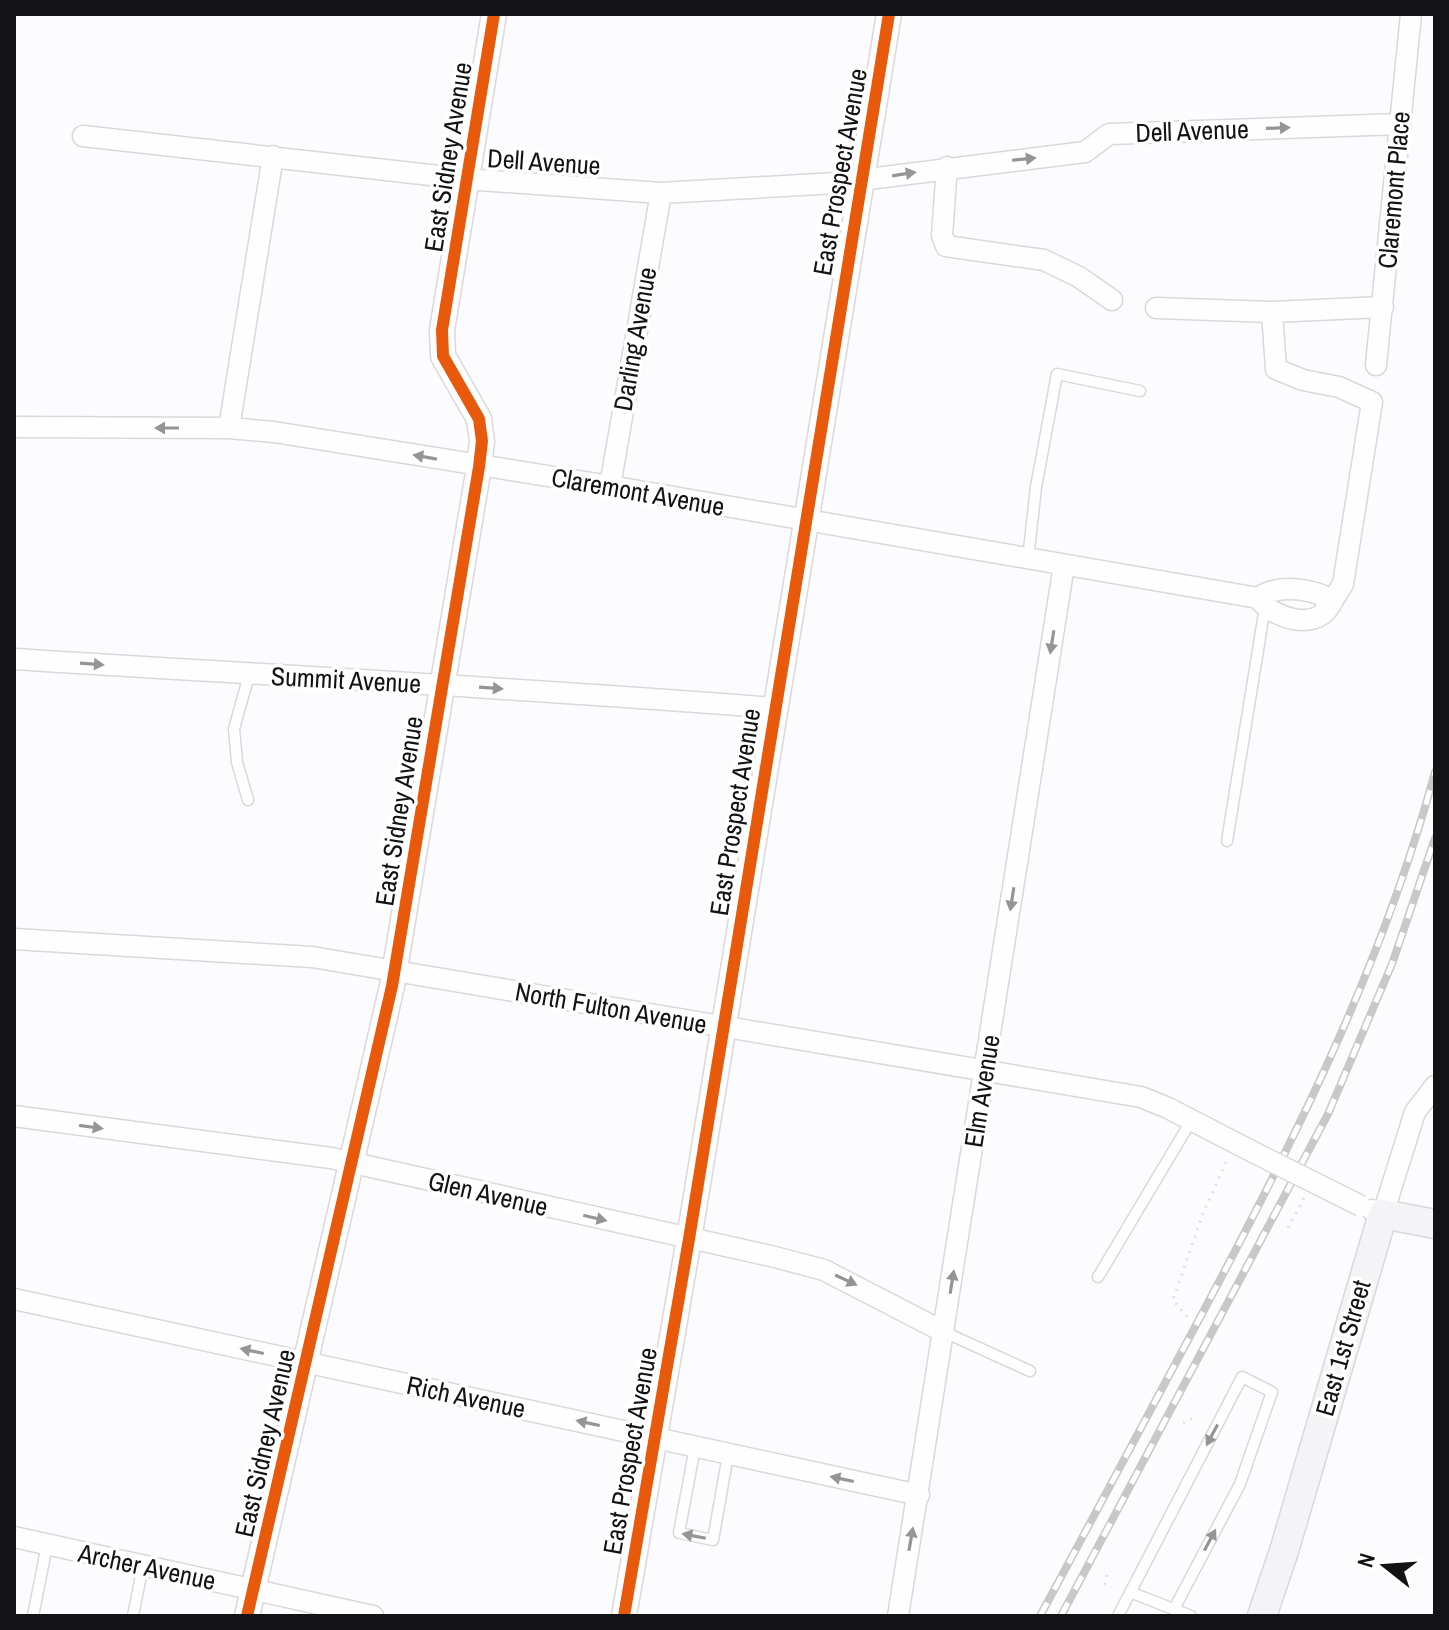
<svg xmlns="http://www.w3.org/2000/svg" width="1449" height="1630" font-family="'Archivo Narrow',sans-serif">
<style>
.lines{fill:none;stroke-linecap:round;stroke-linejoin:round}
.service-casing{stroke:#d9d8da;stroke-width:13}
.minor-casing{stroke:#d9d8da;stroke-width:23}
.tertiary-casing{stroke:#d9d8da;stroke-width:27}
.secondary-casing{stroke:#d9d8da;stroke-width:31}
.path{stroke:#e1e1e1;stroke-width:3;stroke-dasharray:2 6;stroke-linecap:butt}
.service{stroke:#fffeff;stroke-width:10}
.minor{stroke:#fffeff;stroke-width:20}
.tertiary{stroke:#fffeff;stroke-width:24}
.secondary{stroke:#f4f3f6;stroke-width:28}
.rail-casing{stroke:#c8c8c9;stroke-width:8}
.rail{stroke:#fff;stroke-width:5;stroke-dasharray:15;stroke-linecap:butt}
.minor-bridge-casing{stroke:#d9d8da;stroke-width:23;stroke-linecap:butt}
.minor-bridge{stroke:#fffeff;stroke-width:20}
.cycleway-casing{stroke:#fff;stroke-width:17}
.cycleway{stroke:#e8590c;stroke-width:12}
.oneway{fill:#959496}
.labels{text-anchor:middle;stroke-width:7;stroke-linejoin:round;paint-order:stroke}
.street-label{font-size:26px;fill:#131315;stroke:#fff}
</style>
<rect width="100%" height="100%" fill="#fcfbfe"/>
<g class="lines">
<g class="service-casing">
<path id="service" d="M 1028,559 L 1036,487 L 1057,374 L 1140,391
M 248,800 L 237,762 L 234,729 L 249,675
M 1227,841 L 1265,607
M 1098,1277 L 1191,1121
M 944,1332 L 1030,1371
M 695,1447 L 679,1533 L 713,1540 L 728,1455
M 1130,1592 L 1191,1616
M 33,1616 L 47,1545
M 133,1616 L 143,1565
M 1118,1616 L 1242,1377 L 1272,1392 L 1240,1484 L 1174,1609"/>
</g>
<g class="minor-casing">
<path id="minor" d="M 83,136 L 466,179 L 661,193 L 836,183 L 1085,152 L 1109,134 L 1400,124
M 947,167 L 942,235 L 946,246 L 1044,260 L 1079,277 L 1112,300
M 1156,308 L 1272,312 L 1383,307
M 1272,312 L 1276,369 L 1303,380 L 1339,387 L 1372,402 L 1343,584 L 1329,607
M 1376,365 L 1411,14
M 14,427 L 229,428 L 274,432 L 610,486 L 1258,598 C 1272,618 1314,631 1329,607 L 1322,595 C 1302,588 1276,585 1258,598
M 229,428 L 273,156
M 610,486 L 661,193
M 14,659 C 267,675 521,688 774,708
M 14,939 L 312,957 L 1141,1097 L 1168,1108 L 1255,1153
M 14,1116 L 331,1158 L 771,1256 L 824,1270 L 944,1332
M 1372,1210 L 1383,1214 L 1415,1112 L 1435,1086
M 14,1299 L 919,1495
M 14,1537 L 373,1616
M 898,1616 L 1064,565"/>
</g>
<g class="tertiary-casing">
<path id="tertiary" d="M 247,1616 L 392,986 L 479,467 L 482,441 L 479,419 L 443,356 L 442,330 L 494,14
M 624,1616 L 689,1239 L 889,14"/>
</g>
<g class="secondary-casing">
<path id="secondary" d="M 1262,1616 L 1284,1551 L 1383,1214 L 1435,1224"/>
</g>
<path class="path" d="M 1288,1228 L 1305,1196
M 1187,1317 L 1173,1300 L 1202,1216 L 1227,1160
M 1183,1423 L 1193,1418
M 1107,1575 L 1105,1584 L 1111,1588"/>
<use href="#service" class="service"/>
<use href="#minor" class="minor"/>
<use href="#tertiary" class="tertiary"/>
<use href="#secondary" class="secondary"/>
<g class="rail-casing">
<path id="rail" d="M 1040,1616 C 1092,1520 1143,1424 1195,1327 C 1290,1149 1382,968 1435,772
M 1061,1616 L 1328,1114 L 1392,964 L 1435,838"/>
</g>
<use href="#rail" class="rail"/>
<g class="minor-bridge-casing">
<path id="minor-bridge" d="M 1255,1153 L 1361,1206"/>
</g>
<use href="#minor-bridge" class="minor-bridge"/>
<g class="cycleway-casing">
<path id="cycleway" d="M 247,1616 L 392,986 L 479,467 L 482,441 L 479,419 L 443,356 L 442,330 L 494,14
M 624,1616 L 689,1239 L 889,14"/>
</g>
<use href="#cycleway" class="cycleway"/>
</g>
<defs><path id="oneway-solid" d="M-6-.8H1V-3.2L6.5 0L1 3.2V.8H-6Z" transform="scale(2)"/></defs>
<g class="oneway">
<use href="#oneway-solid" transform="translate(1278 128) rotate(-2)"/>
<use href="#oneway-solid" transform="translate(1024 159) rotate(-6)"/>
<use href="#oneway-solid" transform="translate(904 174) rotate(-9)"/>
<use href="#oneway-solid" transform="translate(167 428) rotate(-180)"/>
<use href="#oneway-solid" transform="translate(425 457) rotate(-170)"/>
<use href="#oneway-solid" transform="translate(1052 642) rotate(99)"/>
<use href="#oneway-solid" transform="translate(92 664) rotate(4)"/>
<use href="#oneway-solid" transform="translate(491 688) rotate(4)"/>
<use href="#oneway-solid" transform="translate(1012 899) rotate(99)"/>
<use href="#oneway-solid" transform="translate(91 1127) rotate(8)"/>
<use href="#oneway-solid" transform="translate(595 1218) rotate(13)"/>
<use href="#oneway-solid" transform="translate(846 1280) rotate(25)"/>
<use href="#oneway-solid" transform="translate(952 1282) rotate(-81)"/>
<use href="#oneway-solid" transform="translate(252 1351) rotate(-168)"/>
<use href="#oneway-solid" transform="translate(588 1423) rotate(-168)"/>
<use href="#oneway-solid" transform="translate(1212 1435) rotate(118)"/>
<use href="#oneway-solid" transform="translate(842 1479) rotate(-168)"/>
<use href="#oneway-solid" transform="translate(694 1536) rotate(-169)"/>
<use href="#oneway-solid" transform="translate(911 1539) rotate(-80)"/>
<use href="#oneway-solid" transform="translate(1210 1540) rotate(-62)"/>
</g>
<g class="labels">
<g class="street-label">
<text transform="translate(1192 131) rotate(-2)" y="9">Dell Avenue</text>
<text transform="translate(448 157) rotate(-81)" y="9">East Sidney Avenue</text>
<text transform="translate(544 162) rotate(4)" y="9">Dell Avenue</text>
<text transform="translate(840 172) rotate(-80)" y="9">East Prospect Avenue</text>
<text transform="translate(1394 190) rotate(-85)" y="9">Claremont Place</text>
<text transform="translate(635 339) rotate(-80)" y="9">Darling Avenue</text>
<text transform="translate(638 492) rotate(10)" y="9">Claremont Avenue</text>
<text transform="translate(346 680) rotate(3)" y="9">Summit Avenue</text>
<text transform="translate(399 811) rotate(-81)" y="9">East Sidney Avenue</text>
<text transform="translate(735 812) rotate(-81)" y="9">East Prospect Avenue</text>
<text transform="translate(611 1008) rotate(10)" y="9">North Fulton Avenue</text>
<text transform="translate(982 1091) rotate(-81)" y="9">Elm Avenue</text>
<text transform="translate(488 1194) rotate(13)" y="9">Glen Avenue</text>
<text transform="translate(1343 1348) rotate(-74)" y="9">East 1st Street</text>
<text transform="translate(466 1397) rotate(12)" y="9">Rich Avenue</text>
<text transform="translate(265 1443) rotate(-77)" y="9">East Sidney Avenue</text>
<text transform="translate(630 1451) rotate(-80)" y="9">East Prospect Avenue</text>
<text transform="translate(147 1567) rotate(12)" y="9">Archer Avenue</text>
</g>
</g>
<rect width="1449" height="1630" fill="none" stroke="#131315" stroke-width="32"/>
<g transform="translate(1385 1566) rotate(287)" stroke="#ffffff" stroke-width="6" paint-order="stroke">
<path d="M0-6L14 30L0 20L-14 30Z" fill="#131315"/>
<text y="-12" font-size="22" font-weight="bold" text-anchor="middle" fill="#131315">N</text>
</g>
</svg>
